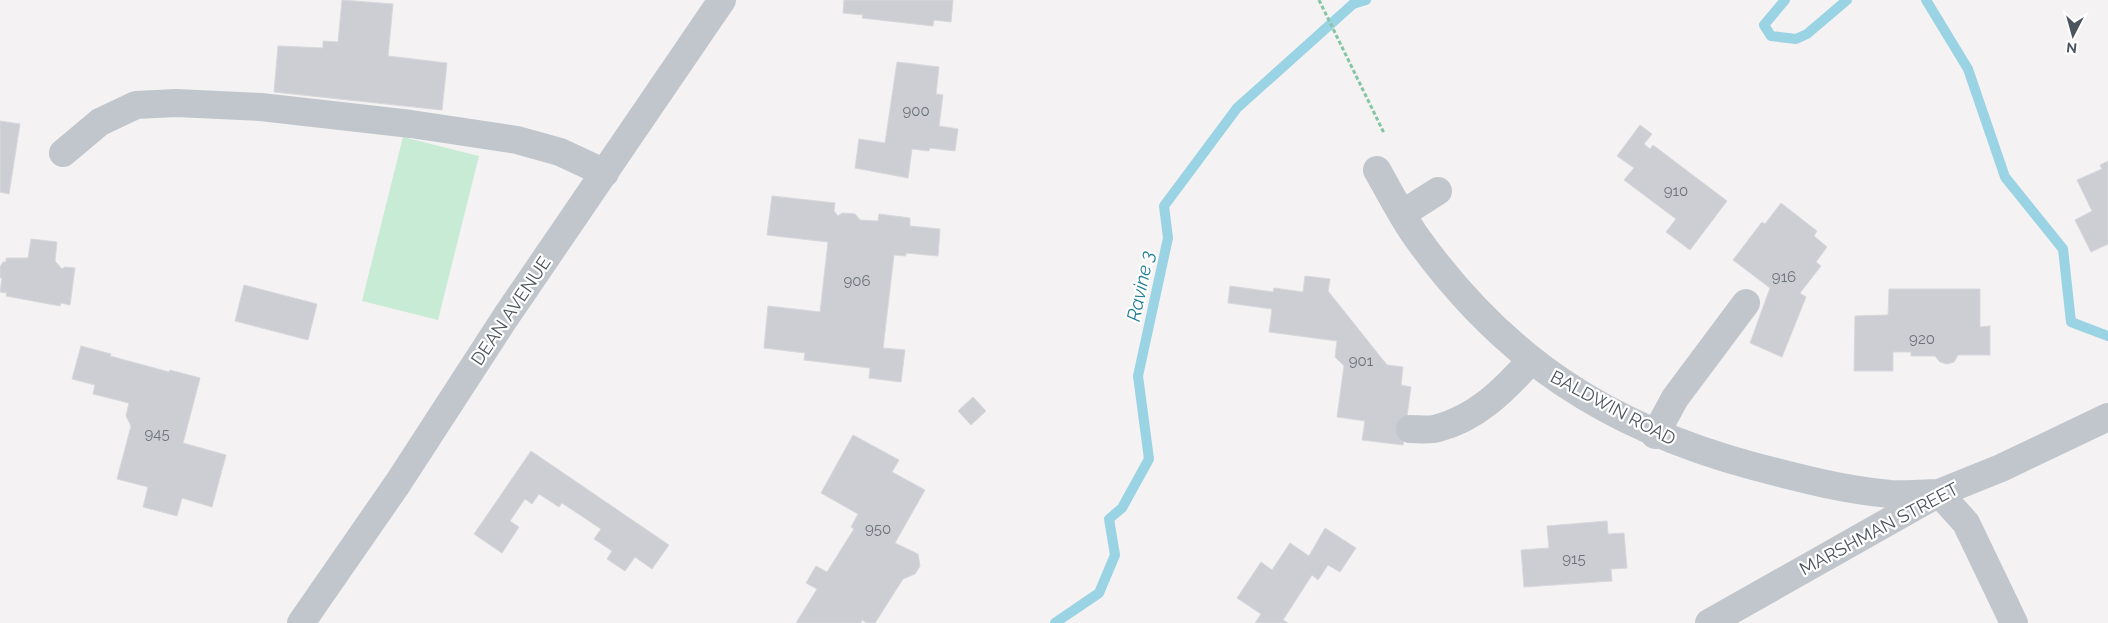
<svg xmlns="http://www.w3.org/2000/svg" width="2108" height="623" font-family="Raleway,sans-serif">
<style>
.green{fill:#c7ebd5}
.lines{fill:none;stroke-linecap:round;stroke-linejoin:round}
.stream{stroke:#9ad3e3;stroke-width:10}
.building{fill:#cdced4;stroke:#d7d8dc}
.path{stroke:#83c5a5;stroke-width:3;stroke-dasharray:4 2.5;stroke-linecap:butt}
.minor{stroke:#c0c6cc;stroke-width:28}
.labels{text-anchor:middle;stroke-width:4.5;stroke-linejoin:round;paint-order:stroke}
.number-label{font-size:15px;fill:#6c737b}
.street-label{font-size:18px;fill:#4c555d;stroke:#fff}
.water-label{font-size:19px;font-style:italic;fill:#1d7c97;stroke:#fff}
</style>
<rect width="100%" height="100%" fill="#f4f2f2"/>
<path class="green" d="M 403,137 L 479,156 L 438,320 L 362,301 Z"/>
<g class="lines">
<path class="stream" d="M 1785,0 L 1764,25 L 1771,36 L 1796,39 L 1807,34 L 1847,0
M 1926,0 L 1968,69 L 2005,177 L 2063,249 L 2071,322 L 2108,336
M 1055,623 L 1099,593 L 1115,555 L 1109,519 L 1122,508 L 1149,459 L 1138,376 L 1168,238 L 1164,206 L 1237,108 L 1353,4 L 1366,0"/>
</g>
<path class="building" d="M 342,0 L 393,4 L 388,56 L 447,63 L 442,110 L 274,92 L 278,46 L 323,48 L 323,41 L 338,42 Z
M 844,0 L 953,0 L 951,22 L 934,20 L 933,26 L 862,18 L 863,15 L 843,13 Z
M 897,62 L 939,67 L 936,94 L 943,95 L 939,126 L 958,129 L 955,151 L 930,148 L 929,151 L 912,149 L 908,178 L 855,168 L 859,139 L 885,143 Z
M 0,121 L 20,124 L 9,194 L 0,192 Z
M 1640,125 L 1652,134 L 1644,144 L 1650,149 L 1653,145 L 1727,201 L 1690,250 L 1666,232 L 1676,219 L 1624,180 L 1634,168 L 1617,156 Z
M 2108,161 L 2108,244 L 2091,252 L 2075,220 L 2092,211 L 2077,180 L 2102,169 L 2100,165 Z
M 772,196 L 835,203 L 834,211 L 838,216 L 842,213 L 855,214 L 860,220 L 878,221 L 879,214 L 910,218 L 910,226 L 940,229 L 938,256 L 906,253 L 906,256 L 894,255 L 883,348 L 905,350 L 901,382 L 869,378 L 870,368 L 804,360 L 805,353 L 764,348 L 768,306 L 820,312 L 828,242 L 767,235 Z
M 1781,203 L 1817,231 L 1814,236 L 1827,247 L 1816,262 L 1821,266 L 1800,293 L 1806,297 L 1782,357 L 1750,343 L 1770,288 L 1733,260 L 1762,222 L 1765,224 Z
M 31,239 L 57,242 L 55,261 L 62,269 L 65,267 L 75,268 L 70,305 L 61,303 L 60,306 L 6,296 L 7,293 L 0,292 L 2,278 L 0,278 L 0,267 L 3,262 L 6,262 L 6,258 L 28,258 Z
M 1305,276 L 1330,279 L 1328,291 L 1387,365 L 1403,367 L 1401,385 L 1411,387 L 1403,445 L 1362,440 L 1365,421 L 1337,417 L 1344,366 L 1335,357 L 1337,341 L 1269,332 L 1272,309 L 1228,303 L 1230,286 L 1273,292 L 1274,288 L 1303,292 Z
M 244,285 L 317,304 L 308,340 L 235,321 Z
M 1889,289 L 1980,289 L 1980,327 L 1990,326 L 1990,355 L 1958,355 L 1954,362 L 1947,364 L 1940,362 L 1935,356 L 1911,356 L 1911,352 L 1893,352 L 1893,371 L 1854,371 L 1855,316 L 1888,315 Z
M 81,346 L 111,354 L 110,356 L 169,372 L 170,370 L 200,378 L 183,443 L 226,455 L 212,507 L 182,498 L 177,516 L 143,507 L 148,487 L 117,479 L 131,426 L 126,416 L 129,403 L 93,394 L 95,385 L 72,379 Z
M 973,397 L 986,411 L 971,425 L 958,411 Z
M 853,435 L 899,460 L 892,472 L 925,490 L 895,543 L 918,554 L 920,566 L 915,574 L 903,579 L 875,623 L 867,623 L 862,620 L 861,623 L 796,623 L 817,589 L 806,583 L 816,566 L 827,572 L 854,529 L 851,527 L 858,514 L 821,493 Z
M 531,451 L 669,545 L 652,569 L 635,557 L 625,571 L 607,559 L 612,551 L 594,539 L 601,529 L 562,503 L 559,507 L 539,494 L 532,504 L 525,499 L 510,521 L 519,527 L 502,553 L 474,534 Z
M 1607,521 L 1608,534 L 1624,533 L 1627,568 L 1611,569 L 1612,581 L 1524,587 L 1521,550 L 1549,548 L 1547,526 Z
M 1325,528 L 1356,548 L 1340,572 L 1328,565 L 1318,580 L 1312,575 L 1283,620 L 1288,623 L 1255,623 L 1261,614 L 1237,598 L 1261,562 L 1272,570 L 1290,543 L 1309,556 Z"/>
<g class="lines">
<path class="path" d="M 1319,0 L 1384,133"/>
<path class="minor" d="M 63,153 L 100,122 L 136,105 L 176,103 L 261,107 L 411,124 L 517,140 L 560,152 L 605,173
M 1377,170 C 1389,191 1401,215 1415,235 C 1503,359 1608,427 1753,466 C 1798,478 1844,490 1890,494 C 1906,495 1923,493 1939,493 L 1966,523 L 2014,623
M 1402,214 L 1438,191
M 1410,429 C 1419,429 1429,431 1438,428 C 1476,418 1505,390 1530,361
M 1655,435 L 1675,398 L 1746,303
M 301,623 L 398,483 L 505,318 L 722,0
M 1709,623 L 1939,493 L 2001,468 L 2108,417"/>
</g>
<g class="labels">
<g class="number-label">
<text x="916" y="116">900</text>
<text x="1676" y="196">910</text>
<text x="1784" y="282">916</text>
<text x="857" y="286">906</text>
<text x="1922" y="344">920</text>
<text x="1361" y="366">901</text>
<text x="157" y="439">945</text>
<text x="878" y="534">950</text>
<text x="1574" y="564">915</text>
</g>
<g class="street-label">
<text transform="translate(511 311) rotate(-56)" y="6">DEAN AVENUE</text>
<text transform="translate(1613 408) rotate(28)" y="6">BALDWIN ROAD</text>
<text transform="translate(1879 529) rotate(-28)" y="6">MARSHMAN STREET</text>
</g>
<g class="water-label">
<text transform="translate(1140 286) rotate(-78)" y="7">Ravine 3</text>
</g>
</g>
<g transform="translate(2073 35) rotate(186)" stroke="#ffffff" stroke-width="4" paint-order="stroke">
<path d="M0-4L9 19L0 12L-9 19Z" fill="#4c555d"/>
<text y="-8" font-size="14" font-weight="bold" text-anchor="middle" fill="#4c555d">N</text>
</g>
</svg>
